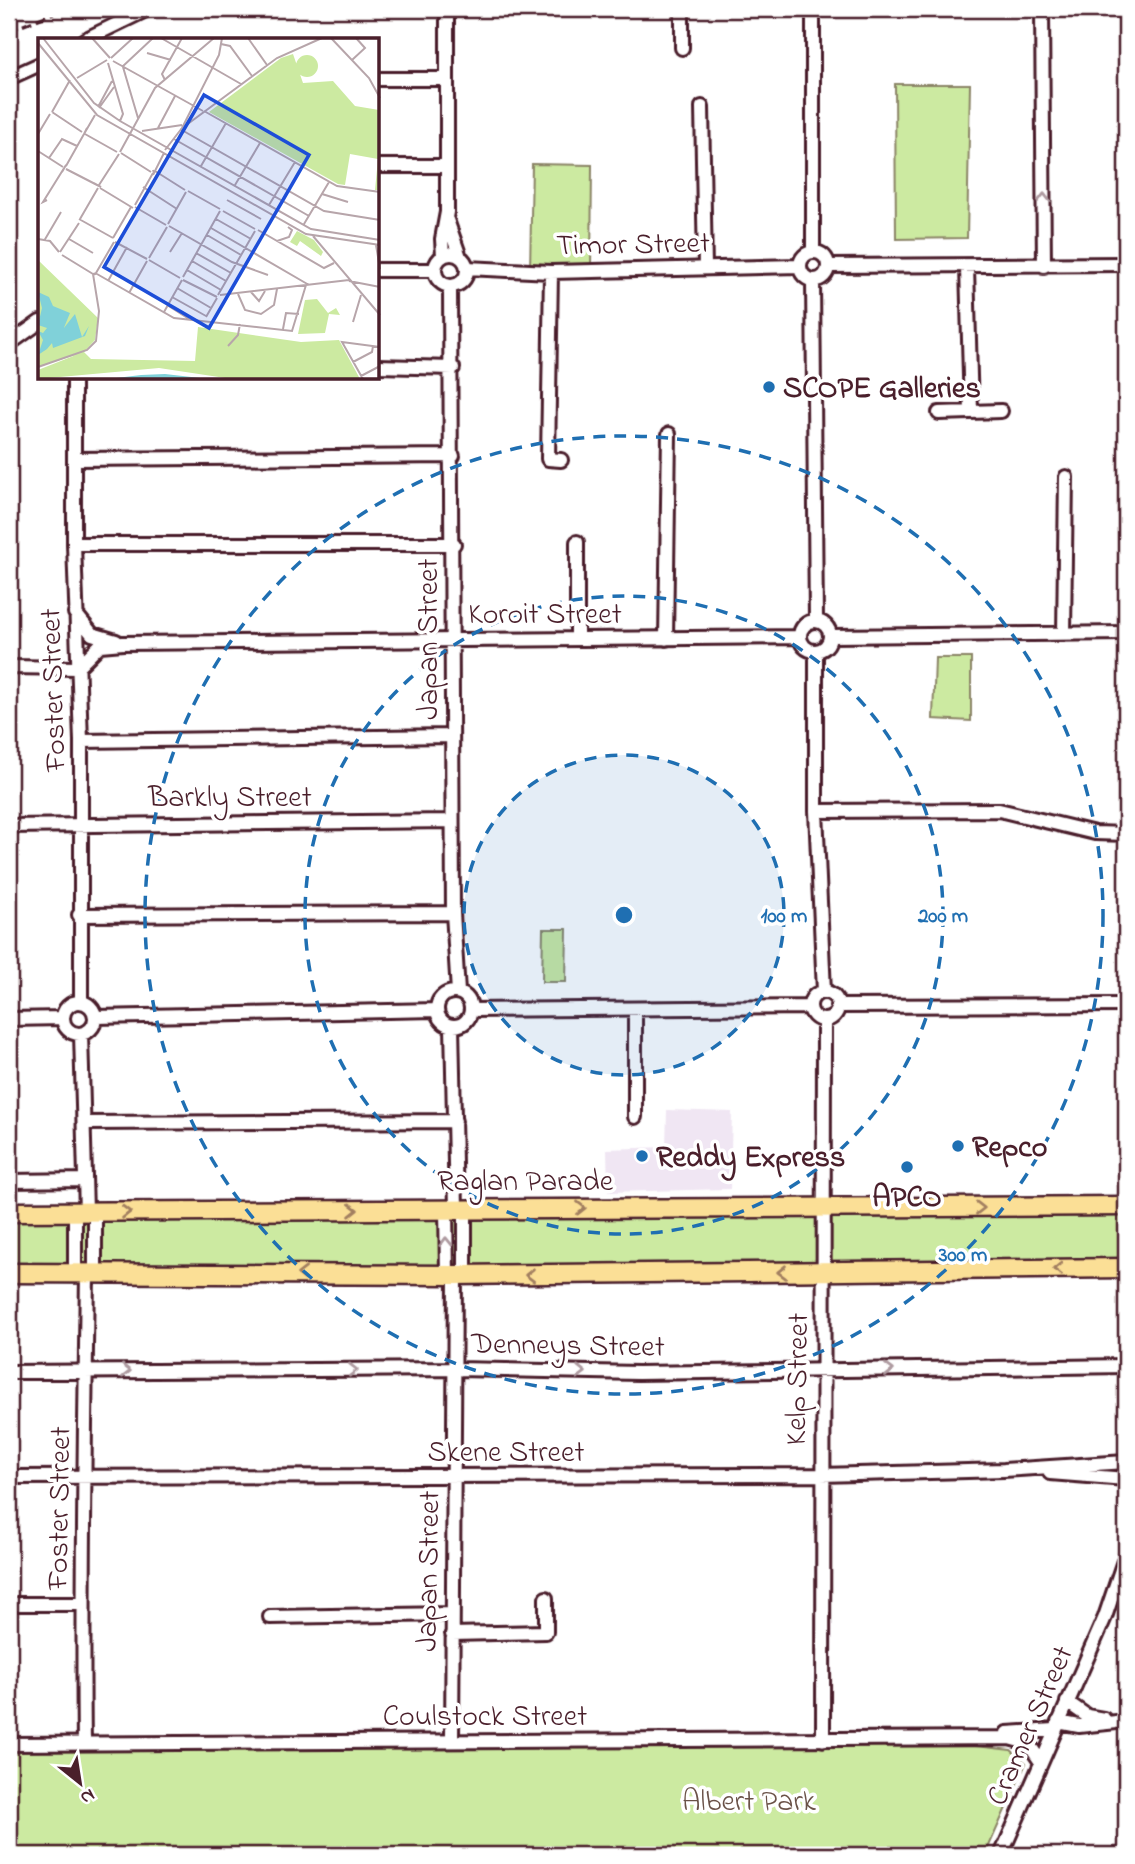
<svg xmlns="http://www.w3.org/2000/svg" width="1135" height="1864" font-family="'Indie Flower',sans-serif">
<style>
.built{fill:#f0e6f3}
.green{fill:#cceaa1;stroke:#8b8466;stroke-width:2}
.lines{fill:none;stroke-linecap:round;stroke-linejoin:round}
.minor-casing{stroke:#4a1f2b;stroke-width:18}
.highway-casing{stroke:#4a1f2b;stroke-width:23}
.minor{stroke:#fff;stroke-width:12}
.highway{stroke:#fbdf96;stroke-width:18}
.rail{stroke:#4a1f2b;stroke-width:3.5;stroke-dasharray:10 5;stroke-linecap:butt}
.oneway{stroke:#ae9aa0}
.oneway2{stroke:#a27f60}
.ring{fill:none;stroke:#1f6fb2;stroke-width:3.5;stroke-dasharray:12 9}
.poi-dot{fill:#1f6fb2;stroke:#fff;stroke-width:2.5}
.labels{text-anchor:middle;stroke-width:7;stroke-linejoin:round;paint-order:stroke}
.street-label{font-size:30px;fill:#4a1f2b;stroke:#fff}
.poi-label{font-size:30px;font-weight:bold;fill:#4a1f2b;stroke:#fff;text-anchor:start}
.park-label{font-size:30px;fill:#6a5248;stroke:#fff}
.inset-road{fill:none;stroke:#b7a5aa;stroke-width:2}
.view{fill:#1d4ed8;fill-opacity:0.15;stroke:#1d4ed8;stroke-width:3.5}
.inset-edge{fill:none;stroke:#4a1f2b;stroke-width:3.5}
.centre{fill:#1f6fb2;stroke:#fff;stroke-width:3.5}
.ring-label{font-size:21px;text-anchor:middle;font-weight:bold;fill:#1f6fb2;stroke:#fff;stroke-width:7;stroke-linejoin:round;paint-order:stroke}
</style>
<rect width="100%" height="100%" fill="#fff"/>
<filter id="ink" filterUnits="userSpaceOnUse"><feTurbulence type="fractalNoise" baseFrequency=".0143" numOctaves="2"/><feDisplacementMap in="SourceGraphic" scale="14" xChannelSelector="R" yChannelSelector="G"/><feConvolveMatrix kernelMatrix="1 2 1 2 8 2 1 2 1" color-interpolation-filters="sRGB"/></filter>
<g filter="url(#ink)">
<path class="built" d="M 667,1110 L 732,1112 L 730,1189 L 608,1192 L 607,1149 L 666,1147 Z"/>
<path class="green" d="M 895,84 L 970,84 L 967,238 L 896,239 Z
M 532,164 L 592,165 L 591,271 L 530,271 Z
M 935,658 L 971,658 L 971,721 L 933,719 Z
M 543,929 L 567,929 L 566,982 L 542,982 Z
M 1126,1205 L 1126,1268 L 9,1273 L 9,1213 Z
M 958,1744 L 1011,1750 L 1026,1763 L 985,1855 L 9,1855 L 9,1749 Z"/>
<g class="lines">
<g class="minor-casing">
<path id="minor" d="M 682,9 L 682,48
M 1042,9 L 1044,266
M 84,40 L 148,9
M 9,78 L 40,64
M 378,79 L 447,79
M 702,107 L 705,268
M 378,166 L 447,166
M 447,220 L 460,257
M 813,252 L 813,9
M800 266a14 14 0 1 1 28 0a14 14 0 1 1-28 0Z
M435 270a16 16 0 1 1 32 0a16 16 0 1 1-32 0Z
M 443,256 L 442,239 L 447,212 L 447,9
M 828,266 L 1126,264
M 967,267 L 971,412
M 467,268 L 551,272 L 800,266
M 378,270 L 435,270
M 551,272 L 548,459 L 561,460
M 813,280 L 816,621
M 450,286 L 453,913 L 458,992
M 9,344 L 40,322
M 378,366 L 453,368
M 74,378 L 74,544 L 81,741 L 81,1001
M 939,413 L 1001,411
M 74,459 L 453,456
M 74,544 L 454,544
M 75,613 L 92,634 L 116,641
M800 636a15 15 0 1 1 30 0a15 15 0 1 1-30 0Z
M 1064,634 L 1066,477
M 831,636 L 1126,633
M 577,639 L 577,542
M 666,639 L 669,434
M 816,652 L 816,811 L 824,992
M 9,667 L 77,668 L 100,645 L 123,643 L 800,637
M 81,741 L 452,736
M 816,811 L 999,810 L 1095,833 L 1126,834
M 9,826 L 452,821
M 79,915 L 453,913
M437 1009a17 17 0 1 1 34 0a17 17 0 1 1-34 0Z
M810 1006a14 14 0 1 1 28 0a14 14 0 1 1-28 0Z
M63 1018a16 16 0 1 1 32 0a16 16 0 1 1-32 0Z
M 837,1006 L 1126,1005
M 471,1010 L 810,1007
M 96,1017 L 436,1010
M 9,1019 L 63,1018
M 452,1026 L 456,1209
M 81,1034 L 86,1212
M 635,1117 L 635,1009
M 85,1123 L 455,1121
M 9,1181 L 85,1180
M 446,1209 L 447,1275
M 465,1209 L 465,1275
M 75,1212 L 75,1273
M 95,1273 L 95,1212
M 9,1372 L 457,1369 L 638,1373 L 1126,1366
M 1050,1473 L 1126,1479
M 9,1477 L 821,1475 L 1004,1470 L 1126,1462
M 9,1604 L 82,1604
M 270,1617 L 452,1614
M 452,1634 L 546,1632 L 546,1598
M 1067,1702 L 1087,1716 L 1104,1719
M 1058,1722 L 1079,1726 L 1126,1721
M 1007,1733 L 1055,1730
M 823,1740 L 824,1020
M 452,1741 L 455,1275
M 9,1744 L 1009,1738 L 1028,1743 L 1041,1762
M 84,1744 C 82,1587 85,1430 87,1273
M 1001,1855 L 1105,1617 L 1126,1555"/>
</g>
<g class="highway-casing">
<path id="highway" d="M 9,1212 L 1126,1206
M 9,1273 L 455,1275 L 1126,1268"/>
</g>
<use href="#minor" class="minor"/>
<use href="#highway" class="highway"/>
<path class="rail" d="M 9,31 L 63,9"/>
</g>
<defs><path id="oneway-chevron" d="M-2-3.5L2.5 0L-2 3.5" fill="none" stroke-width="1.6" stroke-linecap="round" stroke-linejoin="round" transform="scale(1.75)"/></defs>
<g class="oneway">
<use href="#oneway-chevron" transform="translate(1044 198) rotate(-90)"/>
<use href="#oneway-chevron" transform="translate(446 1242) rotate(-91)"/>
<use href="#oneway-chevron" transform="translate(353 1370)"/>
<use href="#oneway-chevron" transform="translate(889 1370) rotate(-1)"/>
<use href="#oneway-chevron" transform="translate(126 1371)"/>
<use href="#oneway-chevron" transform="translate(581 1372) rotate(1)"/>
</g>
<g class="oneway2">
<use href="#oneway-chevron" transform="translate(581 1208)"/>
<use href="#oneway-chevron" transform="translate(980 1208)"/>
<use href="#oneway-chevron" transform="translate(353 1210) rotate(-1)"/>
<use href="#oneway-chevron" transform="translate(126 1212) rotate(-1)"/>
<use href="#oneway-chevron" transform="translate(1058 1269) rotate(179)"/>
<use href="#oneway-chevron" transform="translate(782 1272) rotate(179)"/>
<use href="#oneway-chevron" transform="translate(302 1274) rotate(-180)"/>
<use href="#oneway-chevron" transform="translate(530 1275) rotate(179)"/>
</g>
</g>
<circle cx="624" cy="915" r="160" fill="#1f6fb2" fill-opacity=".12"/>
<g class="ring">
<circle cx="624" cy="915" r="160"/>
<circle cx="624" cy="915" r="319"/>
<circle cx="624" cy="915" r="479"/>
</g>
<g class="poi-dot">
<circle cx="769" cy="387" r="7"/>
<circle cx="958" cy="1146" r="7"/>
<circle cx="642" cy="1156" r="7"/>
<circle cx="907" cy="1167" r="7"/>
</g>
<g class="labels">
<g class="street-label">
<text transform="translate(633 243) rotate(-1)" y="10">Timor Street</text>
<text x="545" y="623">Koroit Street</text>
<text transform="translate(427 639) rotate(-90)" y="10">Japan Street</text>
<text transform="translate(52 690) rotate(-92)" y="10">Foster Street</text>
<text x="230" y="806">Barkly Street</text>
<text x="525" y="1190">Raglan Parade</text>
<text transform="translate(568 1344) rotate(1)" y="10">Denneys Street</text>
<text transform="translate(796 1379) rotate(-89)" y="10">Kelp Street</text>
<text x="506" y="1461">Skene Street</text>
<text transform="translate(58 1508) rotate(-89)" y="10">Foster Street</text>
<text transform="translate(427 1571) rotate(-89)" y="10">Japan Street</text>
<text x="485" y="1725">Coulstock Street</text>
<text transform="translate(1029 1725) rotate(-66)" y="10">Cramer Street</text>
</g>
<g class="poi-label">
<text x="783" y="397">SCOPE Galleries</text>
<text x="972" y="1156">Repco</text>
<text x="656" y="1166">Reddy Express</text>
<text x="907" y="1206" text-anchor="middle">APCO</text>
</g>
<g class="park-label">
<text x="749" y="1810">Albert Park</text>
</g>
</g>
<g transform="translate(38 38)">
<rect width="341" height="341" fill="#fff"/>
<path d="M 255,16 L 265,45 L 295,43 L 317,68 L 341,72 L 341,152 L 337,152 L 340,121 L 312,116 L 307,147 L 300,146 L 171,74 L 243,20 ZM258 28a11 11 0 1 1 22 0a11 11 0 1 1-22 0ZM 259,193 L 276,202 L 285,214 L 283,218 L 262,203 L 259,208 L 252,204 ZM 0,222 L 60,280 L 57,302 L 46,314 L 53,321 L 157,323 L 160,289 L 263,304 L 301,302 L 322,341 L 194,341 L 121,330 L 0,341 L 0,332 L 38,317 L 0,329 ZM 279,261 L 290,275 L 298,270 L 302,277 L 291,276 L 287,295 L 260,296 L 267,262 Z" fill="#cceaa1"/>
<path d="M 0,254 L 11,259 L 15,268 L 32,275 L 25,292 L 9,311 L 0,317 L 5,302 L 0,293 L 5,295 L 9,290 L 0,287 L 4,270 ZM 37,276 L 44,299 L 51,288 L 47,298 L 15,310 L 14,305 ZM 127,336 L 171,341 L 70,341 L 103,337 Z" fill="#80d1d9"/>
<path class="inset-road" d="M 5,0 L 56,65 L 82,83 L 273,191 L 342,202M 54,0 L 72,20M 123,0 L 203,46M 210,0 L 229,27M 293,0 L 331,40 L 342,60M 0,5 L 59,77 L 268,196 L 342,207M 183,6 L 192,8 L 214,38M 109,15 L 133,22M 73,20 L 95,0M 314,22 L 327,10 L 318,0M 75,23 L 165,73M 70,25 L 85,76 L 82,83M 84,29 L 115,0M 85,29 L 100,80M 39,40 L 69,22M 127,42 L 124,36 L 144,0M 60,69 L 74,43M 61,70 L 76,49M 166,73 L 299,148 L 342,154M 14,74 L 32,42M 14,74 L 44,94M 147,88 L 239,20 L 284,0M 49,90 L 46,96 L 57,77M 120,90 L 137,58M 142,91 L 286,173 L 342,182M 104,93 L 144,87M 0,96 L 12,76M 47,96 L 79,114M 136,101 L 271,178M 127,112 L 144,90 L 181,17 L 184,0M 0,113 L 25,129M 82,114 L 117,50 L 176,0M 83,115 L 113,134M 11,120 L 24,101 L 39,108M 28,128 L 46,96M 163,128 L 188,85M 28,131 L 63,149 L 56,145M 115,132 L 116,135 L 126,115M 117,133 L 147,152M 61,147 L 81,116M 197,147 L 222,105M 105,149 L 139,171M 62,150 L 95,170M 150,153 L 182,171M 284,156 L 310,164M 9,162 L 5,164 L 28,127 L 24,134M 189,162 L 223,181M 97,167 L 115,135M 231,167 L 257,124M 97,169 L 128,187M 185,173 L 217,191M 41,181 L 75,200M 42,181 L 60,150M 178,181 L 213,201M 130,186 L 148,154M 266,186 L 291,144M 131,188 L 194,224 L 230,237M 173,190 L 271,247M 220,192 L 286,230 L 296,225M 169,197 L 203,217M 275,198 L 342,277M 75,200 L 93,169M 0,201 L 12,203 L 21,214M 31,201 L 55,215M 6,203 L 23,174M 239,203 L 251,199 L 254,192 L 250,189M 77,204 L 109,221M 338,207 L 342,231M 22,214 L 41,185M 132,214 L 144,195M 158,215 L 193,235M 24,217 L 55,236M 111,220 L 129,189M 111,222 L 142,240M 154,223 L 188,243M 149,232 L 183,252M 58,235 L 76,204M 59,236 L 136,280 L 254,293 L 268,247M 145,239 L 182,173M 145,242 L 179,259M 70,243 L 89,209M 311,243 L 342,249M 139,250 L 173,270M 213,254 L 221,263 L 227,253M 91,255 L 109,223M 200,256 L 207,272 L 223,276 L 236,267 L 239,251M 180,257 L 217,193M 182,257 L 311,242M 134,259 L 168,278M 129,267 L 151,281M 126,274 L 144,242M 168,279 L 179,260M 315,284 L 323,257M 245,291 L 248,275 L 261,276M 190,308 L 200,297 L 202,286M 315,324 L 334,314 L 335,308M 0,329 L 49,312 L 58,303 L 61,273 L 55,236 L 59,235 L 55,237M 323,338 L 342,328M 325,341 L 304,304 L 342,309"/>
<path class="view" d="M 166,57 L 271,117 L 171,290 L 66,229 Z"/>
<rect width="341" height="341" class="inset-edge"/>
</g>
<circle cx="624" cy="915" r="10" class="centre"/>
<g class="ring-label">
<text x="784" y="922">100 m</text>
<text x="943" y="922">200 m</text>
<text x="963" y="1261">300 m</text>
</g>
<rect width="1135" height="1864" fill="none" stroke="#fff" stroke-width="35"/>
<rect x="18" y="18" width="1100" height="1829" fill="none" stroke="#4a1f2b" stroke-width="2.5" filter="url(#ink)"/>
<g transform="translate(80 1783) rotate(150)" stroke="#ffffff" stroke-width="5" paint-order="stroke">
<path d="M0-5L12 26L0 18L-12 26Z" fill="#4a1f2b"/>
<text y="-10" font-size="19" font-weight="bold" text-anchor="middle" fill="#4a1f2b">N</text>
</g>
</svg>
